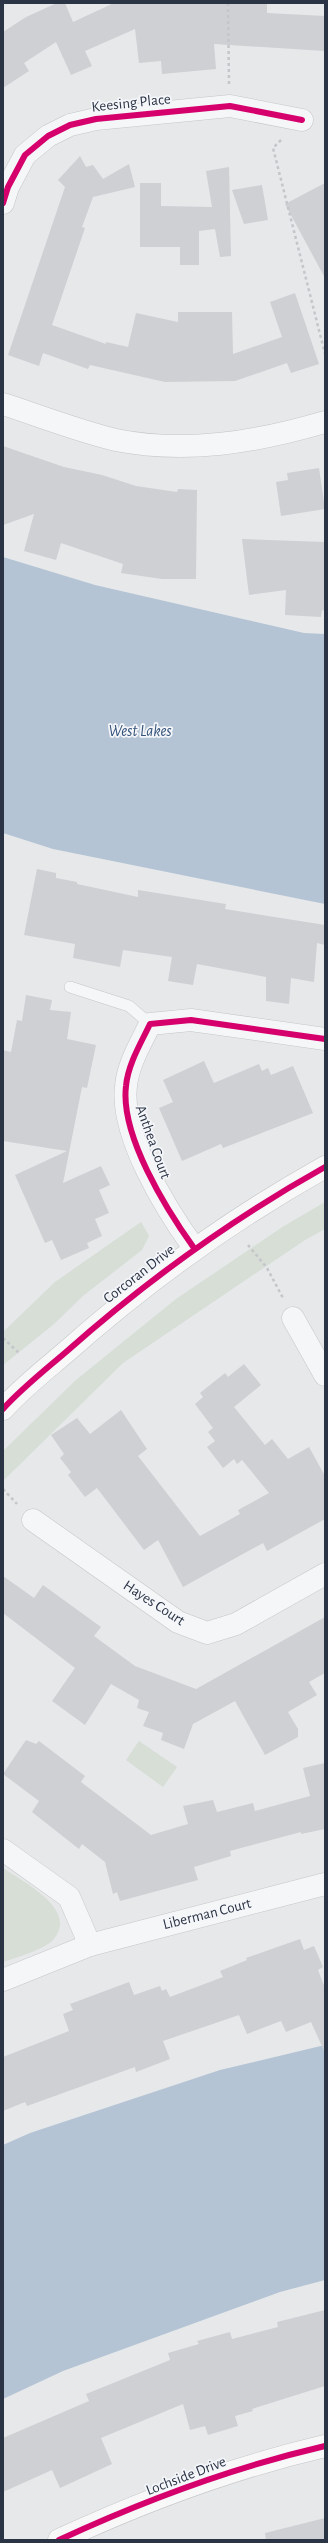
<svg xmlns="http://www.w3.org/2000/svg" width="328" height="2543" viewBox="0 0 328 2543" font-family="'Alegreya Sans',sans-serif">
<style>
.green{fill:#d6ded6}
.water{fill:#b4c4d5}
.building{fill:#ced0d3}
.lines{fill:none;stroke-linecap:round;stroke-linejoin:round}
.lane-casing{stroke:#c4c6c8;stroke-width:12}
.street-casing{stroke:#c4c6c8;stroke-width:23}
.secondary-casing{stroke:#c4c6c8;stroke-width:23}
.path{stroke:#c5c6ca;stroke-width:2.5;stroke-dasharray:3 3;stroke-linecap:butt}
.lane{stroke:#f5f6f7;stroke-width:11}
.street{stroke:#f5f6f7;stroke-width:22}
.secondary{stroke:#f8f8f8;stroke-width:22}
.cycleway-casing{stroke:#f4f6f9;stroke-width:8}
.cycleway{stroke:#d6006c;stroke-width:6}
.labels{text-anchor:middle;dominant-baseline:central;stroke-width:3.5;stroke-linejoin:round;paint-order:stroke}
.street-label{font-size:15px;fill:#2b3445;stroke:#f4f6f9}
.water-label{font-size:16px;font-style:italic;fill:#34527a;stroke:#f4f6f9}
</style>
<rect width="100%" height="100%" fill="#e6e8ea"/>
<g class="green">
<polygon points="325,1202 325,1229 305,1240 123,1363 3,1481 3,1451 76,1380 176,1299 284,1226"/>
<polygon points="141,1222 149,1236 142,1250 84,1295 54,1324 3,1365 3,1332 55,1282"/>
<polygon points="139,1741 177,1767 163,1787 126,1760"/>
<path d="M3 1868C23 1882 80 1910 53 1940 45 1949 15 1958 3 1962Z"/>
</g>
<g class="water">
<polygon points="3,557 95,585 304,633 325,634 325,904 53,849 3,833"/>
<polygon points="325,2045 325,2280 280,2292 63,2371 3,2399 3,2145 30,2133 220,2070"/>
</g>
<g class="building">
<polygon points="57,3 65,3 73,22 114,3 267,3 267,13 325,16 325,51 214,44 216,69 162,74 161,61 139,63 135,29 85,51 92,66 71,75 56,42 24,63 29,71 3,88 3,32 26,17"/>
<polygon points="80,156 86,167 93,165 103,179 129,164 135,187 93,197 82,227 85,228 52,325 106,344 106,342 128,347 136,313 178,322 178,312 232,312 233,354 282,337 270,302 295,293 319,364 291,373 287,363 235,381 165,382 90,365 88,369 43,353 39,366 8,355 65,187 58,180"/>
<polygon points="229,167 231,256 220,257 215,229 199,231 199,265 180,265 180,247 140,247 140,183 161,183 161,206 212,207 206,171"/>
<polygon points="325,183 325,278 285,204"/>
<polygon points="262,185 268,220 244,224 232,190"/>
<polygon points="3,446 64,467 102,475 136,486 177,492 178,489 197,490 196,579 162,579 121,573 123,564 61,543 56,560 24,551 34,514 3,525"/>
<polygon points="319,468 325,509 281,516 276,482 288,480 287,473"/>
<polygon points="242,539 325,542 325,611 322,610 321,617 285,615 286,590 249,595"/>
<polygon points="37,869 56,873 56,878 77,882 77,884 138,897 138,890 226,904 225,909 325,925 325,945 317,943 314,982 291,978 289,1004 266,1001 266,977 197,964 193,985 168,981 172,957 123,950 120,967 73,958 75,944 24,935"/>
<polygon points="26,995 52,1000 50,1010 71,1012 67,1039 96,1045 87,1088 82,1087 63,1183 101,1166 110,1185 99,1190 109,1213 95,1219 102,1236 87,1243 89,1248 61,1260 52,1240 45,1243 15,1175 67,1151 3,1141 3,1050 11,1052 17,1020 22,1021"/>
<polygon points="204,1061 214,1083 259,1064 262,1071 268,1068 271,1075 293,1066 313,1113 223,1148 221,1144 182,1161 159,1108 173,1102 163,1080"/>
<polygon points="244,1364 261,1385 234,1407 265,1445 272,1439 288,1459 309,1447 325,1476 325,1519 267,1551 263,1543 183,1587 158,1540 144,1550 97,1488 85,1497 68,1475 71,1472 60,1458 64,1454 51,1435 77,1418 90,1434 121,1410 147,1449 138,1456 200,1536 240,1514 238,1510 269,1493 242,1460 237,1464 234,1459 223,1468 207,1447 215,1441 208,1432 213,1428 195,1404 203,1397 200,1393 225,1373 228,1377"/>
<polygon points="3,1576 34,1598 43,1585 101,1627 94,1636 135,1666 196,1689 325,1617 325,1673 309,1682 317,1695 288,1712 298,1729 298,1737 265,1755 235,1701 193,1724 184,1749 161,1740 163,1733 143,1726 149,1712 137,1708 139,1700 111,1684 85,1725 52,1701 75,1668 3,1613"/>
<polygon points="26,1740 36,1744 39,1741 85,1776 81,1782 151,1835 188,1824 183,1806 213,1800 217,1812 253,1803 255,1811 310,1796 303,1768 325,1763 325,1829 301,1834 301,1832 230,1851 231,1856 194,1867 198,1880 120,1901 117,1892 113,1894 105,1862 82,1844 79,1849 32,1812 39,1801 3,1774"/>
<polygon points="300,1939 304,1950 314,1946 323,1967 318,1970 325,1988 325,2053 311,2022 286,2032 281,2021 247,2034 239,2015 163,2041 170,2059 136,2072 135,2067 27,2106 25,2102 3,2111 3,2057 69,2031 63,2014 73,2010 70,2004 129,1982 134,1995 160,1986 162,1991 166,1989 170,1997 223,1977 220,1971 247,1960 246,1958"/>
<polygon points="325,2310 325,2386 252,2409 253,2411 235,2416 238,2426 208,2435 205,2426 190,2430 183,2404 101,2438 112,2464 60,2488 52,2470 3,2492 3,2438 89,2401 86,2394 170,2360 168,2353 199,2344 197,2341 230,2332 232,2339 278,2327 277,2322"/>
<polygon points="325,2518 325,2540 266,2540 265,2533"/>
</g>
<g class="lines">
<defs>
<polyline id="lane" points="70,987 129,1006 150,1024"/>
<g id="street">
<polyline points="3,203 8,187 25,155 48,136 70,125 96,119 230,106 302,120"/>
<path d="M3 404C40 416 78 431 116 440 186 454 257 442 325 422"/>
<path d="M194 1248C166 1209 120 1135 126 1086 128 1064 141 1043 150 1024L191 1020 325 1039"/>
<polyline points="293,1318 325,1375"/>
<polyline points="33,1520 178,1622 207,1633 236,1624 325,1574"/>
<polyline points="3,1850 69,1897 90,1945"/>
<polyline points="3,1980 90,1945 325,1884"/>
</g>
<g id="secondary">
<path d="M3 1409C22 1388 45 1370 66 1352 146 1281 232 1219 325 1167"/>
<path d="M59 2540C143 2501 235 2467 325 2446"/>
</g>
</defs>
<use href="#lane" class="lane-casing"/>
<use href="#street" class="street-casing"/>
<use href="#secondary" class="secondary-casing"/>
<g class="path">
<polyline points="228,3 229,84"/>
<polyline points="281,140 273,148 325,354"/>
<polyline points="248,1245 267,1268 283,1298"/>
<polyline points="3,1338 19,1353"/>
<polyline points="3,1489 17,1504"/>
</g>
<use href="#lane" class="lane"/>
<use href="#street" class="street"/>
<use href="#secondary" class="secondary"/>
<defs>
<g id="cycleway">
<polyline points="3,203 8,187 25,155 48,136 70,125 96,119 230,106 302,120"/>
<path d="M194 1248C166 1209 120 1135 126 1086 128 1064 141 1043 150 1024L191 1020 325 1039"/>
<path d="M3 1409C22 1388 45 1370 66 1352 146 1281 232 1219 325 1167"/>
<path d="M59 2540C143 2501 235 2467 325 2446"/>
</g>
</defs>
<use href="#cycleway" class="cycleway-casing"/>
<use href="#cycleway" class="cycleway"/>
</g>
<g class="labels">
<g class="street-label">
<text transform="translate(131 103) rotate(-6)">Keesing Place</text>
<text transform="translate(153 1142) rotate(70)">Anthea Court</text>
<text transform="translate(139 1274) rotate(-38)">Corcoran Drive</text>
<text transform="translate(154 1603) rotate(33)">Hayes Court</text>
<text transform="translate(207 1914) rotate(-14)">Liberman Court</text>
<text transform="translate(186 2476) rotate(-21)">Lochside Drive</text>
</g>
<g class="water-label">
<text x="140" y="731">West Lakes</text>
</g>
</g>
<rect width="328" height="2543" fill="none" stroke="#2b3445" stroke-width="8"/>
</svg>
